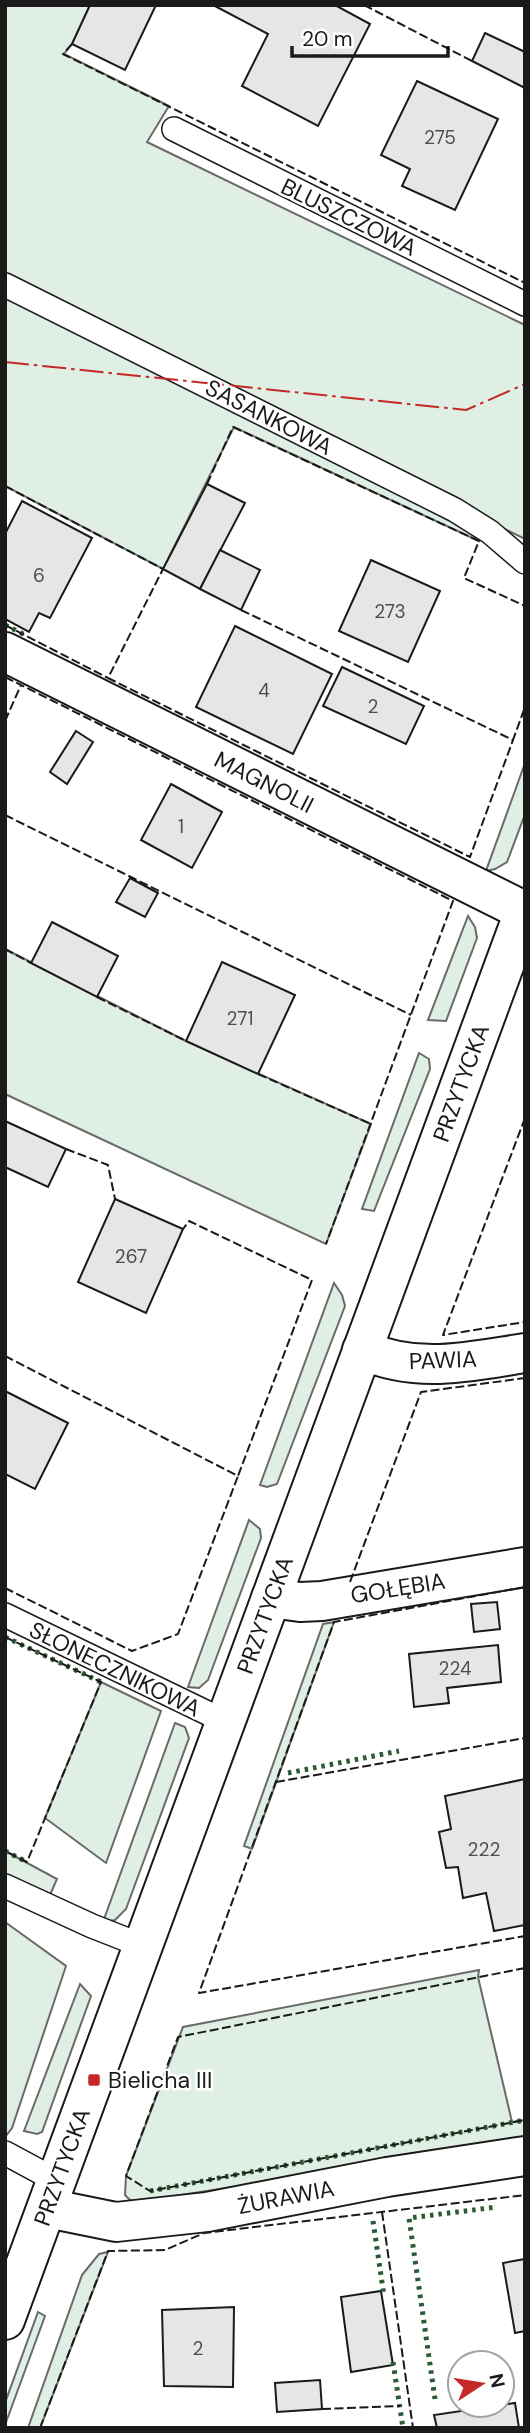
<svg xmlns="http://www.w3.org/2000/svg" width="530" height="2433" viewBox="0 0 530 2433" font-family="'DM Sans',sans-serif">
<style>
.green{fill:#e0efe3;stroke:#6a6a6a;stroke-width:2}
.building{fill:#e6e6e6;stroke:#1a1a1a;stroke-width:2}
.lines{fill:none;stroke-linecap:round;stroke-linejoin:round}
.lane-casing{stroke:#1a1a1a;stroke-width:26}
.street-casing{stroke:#1a1a1a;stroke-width:42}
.secondary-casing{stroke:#1a1a1a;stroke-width:42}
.lane{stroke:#fff;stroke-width:23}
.street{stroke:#fff;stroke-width:38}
.secondary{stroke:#fff;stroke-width:38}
.hedge{stroke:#2b5a34;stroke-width:5;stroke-dasharray:3.5 5;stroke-linecap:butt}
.fence{stroke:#1a1a1a;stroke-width:2;stroke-dasharray:9 3.5;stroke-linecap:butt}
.power{stroke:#c62828;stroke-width:2;stroke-dasharray:24 5 3.5 5;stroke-linecap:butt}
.poi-dot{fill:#c62828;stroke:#fff;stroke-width:2.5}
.labels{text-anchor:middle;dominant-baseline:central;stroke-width:5;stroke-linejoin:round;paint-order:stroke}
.number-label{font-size:19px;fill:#4d4d4d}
.street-label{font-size:23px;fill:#1a1a1a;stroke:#fff}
.poi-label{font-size:23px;fill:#1a1a1a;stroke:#fff;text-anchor:start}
</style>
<rect width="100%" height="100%" fill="#fff"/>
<g class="green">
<polygon points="5,5 90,5 72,44 64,54 169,106 147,142 525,325 525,539 486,520 479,541 234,427 163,569 5,486"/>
<polygon points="525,763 525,814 507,862 495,869 486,871"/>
<polygon points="468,916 475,927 477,938 446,1021 428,1020"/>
<polygon points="5,949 186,1041 371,1124 326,1244 5,1094"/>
<polygon points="419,1053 429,1059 430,1069 374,1211 362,1209"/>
<polygon points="334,1283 342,1295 345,1306 277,1484 267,1487 260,1485"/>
<polygon points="249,1520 260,1529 261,1538 208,1680 199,1688 188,1687"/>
<polygon points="334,1622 252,1849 244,1846 323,1624"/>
<polygon points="101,1682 161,1711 106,1863 45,1818"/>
<polygon points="175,1723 185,1727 189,1738 126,1909 115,1920 103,1922"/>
<polygon points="5,1851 57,1879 50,1895 5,1874"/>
<polygon points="5,1922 66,1966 12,2128 5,2137"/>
<polygon points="479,1970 478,1977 512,2122 525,2120 525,2141 162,2198 131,2201 125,2195 126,2176 183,2027"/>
<polygon points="80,1984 91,1996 42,2132 37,2134 24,2131"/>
<polygon points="108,2252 40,2428 28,2428 82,2275 99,2254"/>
<polygon points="38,2312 45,2316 5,2425 5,2403"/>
</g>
<g class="building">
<polygon points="90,5 156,5 125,70 72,44"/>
<polygon points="213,5 335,5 370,24 318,126 242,86 268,34"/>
<polygon points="485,33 525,52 525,88 472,61"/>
<polygon points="417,81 498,119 455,210 402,186 410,169 381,155"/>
<polygon points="207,484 245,503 200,589 163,569"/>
<polygon points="22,501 92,538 50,618 39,613 29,632 5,619 5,534"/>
<polygon points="220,550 260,570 241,610 200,589"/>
<polygon points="371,560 440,591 408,662 339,631"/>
<polygon points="235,626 332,674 293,754 196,707"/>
<polygon points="342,667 424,706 406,744 323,706"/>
<polygon points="76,731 93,742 67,784 50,772"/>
<polygon points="171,784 222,812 192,868 141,840"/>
<polygon points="130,878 158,893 145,917 116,902"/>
<polygon points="52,922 118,956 97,997 31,963"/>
<polygon points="222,962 295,995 258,1074 186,1041"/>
<polygon points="5,1121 66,1149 48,1187 5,1167"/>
<polygon points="115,1199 183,1229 146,1313 78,1282"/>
<polygon points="5,1391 68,1423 35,1489 5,1474"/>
<polygon points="497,1602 500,1629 474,1632 471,1604"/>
<polygon points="498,1645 501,1682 447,1688 449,1703 414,1707 409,1654"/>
<polygon points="525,1779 525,1925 494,1931 486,1893 463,1898 458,1867 446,1868 439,1832 451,1829 445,1796"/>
<polygon points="525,2259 525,2331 515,2333 503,2263"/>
<polygon points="381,2291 393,2365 351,2372 341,2297"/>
<polygon points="234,2307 233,2387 164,2386 162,2310"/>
<polygon points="320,2380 322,2409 277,2412 275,2383"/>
<polygon points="515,2403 519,2428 437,2428 434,2415"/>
</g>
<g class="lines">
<defs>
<g id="lane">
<polyline points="174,129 525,304"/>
<polyline points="5,285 455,510 490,532 525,562"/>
<polyline points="5,1615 226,1722"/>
<polyline points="5,1886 92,1926 143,1946"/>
<polyline points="5,2153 57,2181"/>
</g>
<g id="street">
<polyline points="5,652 524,911"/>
<path d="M362 1350C419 1374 466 1362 525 1353"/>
<polyline points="271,1598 300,1602 322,1601 525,1567"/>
<polyline points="47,2208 116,2222 207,2212 387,2177 525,2156"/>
</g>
<polyline id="secondary" points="5,2320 525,909"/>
</defs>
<use href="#lane" class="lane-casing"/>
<use href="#street" class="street-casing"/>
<use href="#secondary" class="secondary-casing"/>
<use href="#lane" class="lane"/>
<use href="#street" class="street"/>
<use href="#secondary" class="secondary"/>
<g class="hedge">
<polyline points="5,625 27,636"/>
<polyline points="5,1637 101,1682"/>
<polyline points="288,1773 399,1751"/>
<polyline points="5,1851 27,1862"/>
<polyline points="150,2191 525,2120"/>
<polyline points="373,2221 384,2296"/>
<polyline points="393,2362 403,2428"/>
<polyline points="435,2399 409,2218 497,2207"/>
</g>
<g class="fence">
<polyline points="364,5 472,61"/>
<polyline points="72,44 63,54 525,283"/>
<polyline points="207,484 233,427 479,541 464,578 525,606"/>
<polyline points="5,486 163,569 108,678 470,857 513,740"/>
<polyline points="241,610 513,740 525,707"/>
<polyline points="5,625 108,678"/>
<polyline points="5,677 453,901 326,1244"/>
<polyline points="5,721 21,685"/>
<polyline points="5,815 411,1015"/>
<polyline points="5,949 31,963"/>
<polyline points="97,997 186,1041"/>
<polyline points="258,1074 371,1124"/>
<polyline points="525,1118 443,1335 525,1322"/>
<polyline points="66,1149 108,1165 115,1199"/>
<polyline points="5,1356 238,1476 312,1280 189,1221 183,1229"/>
<polyline points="350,1582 421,1392 525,1378"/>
<polyline points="525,1587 334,1622 199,1993 525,1936"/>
<polyline points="5,1588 132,1651 178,1634 238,1476"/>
<polyline points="5,1637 101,1682 27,1862 5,1851"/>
<polyline points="276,1782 525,1738"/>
<polyline points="525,1968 178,2037 126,2176 150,2191 525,2120"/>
<polyline points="382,2212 413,2428"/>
<polyline points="322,2409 400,2406"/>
<polyline points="40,2428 108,2251 165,2250 204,2233 525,2195"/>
</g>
<polyline class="power" points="5,362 466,410 525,384"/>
</g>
<rect class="poi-dot" x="87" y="2073" width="14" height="14" rx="3.5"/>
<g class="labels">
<g class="number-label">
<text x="440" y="137">275</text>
<text x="39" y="575">6</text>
<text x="390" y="611">273</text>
<text x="264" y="690">4</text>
<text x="373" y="706">2</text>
<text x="181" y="826">1</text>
<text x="240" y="1018">271</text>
<text x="131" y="1256">267</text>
<text x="455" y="1668">224</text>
<text x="484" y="1849">222</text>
<text x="198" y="2348">2</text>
</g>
<g class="street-label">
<text transform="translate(349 217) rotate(26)">BLUSZCZOWA</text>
<text transform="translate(269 417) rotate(27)">SASANKOWA</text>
<text transform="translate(264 782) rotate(27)">MAGNOLII</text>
<text transform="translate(461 1083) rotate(-70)">PRZYTYCKA</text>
<text transform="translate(443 1360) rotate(-2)">PAWIA</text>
<text transform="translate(398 1588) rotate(-9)">GOŁĘBIA</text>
<text transform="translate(265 1615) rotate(-70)">PRZYTYCKA</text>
<text transform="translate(115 1669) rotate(26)">SŁONECZNIKOWA</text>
<text transform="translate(62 2167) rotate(-70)">PRZYTYCKA</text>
<text transform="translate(286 2197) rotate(-11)">ŻURAWIA</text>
</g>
<g class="poi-label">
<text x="108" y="2080">Bielicha III</text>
</g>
</g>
<rect width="530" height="2433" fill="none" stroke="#1a1a1a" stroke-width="14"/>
<g transform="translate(481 2384) rotate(78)"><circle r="33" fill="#ffffff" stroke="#a3a3a3" stroke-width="2"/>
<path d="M0-5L12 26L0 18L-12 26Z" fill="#c62828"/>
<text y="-10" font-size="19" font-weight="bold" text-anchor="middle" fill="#1a1a1a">N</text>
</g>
<path d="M292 46v10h156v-10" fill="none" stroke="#1a1a1a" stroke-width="3.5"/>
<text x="302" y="46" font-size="21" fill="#1a1a1a" stroke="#ffffff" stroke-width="5" paint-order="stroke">20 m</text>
</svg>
